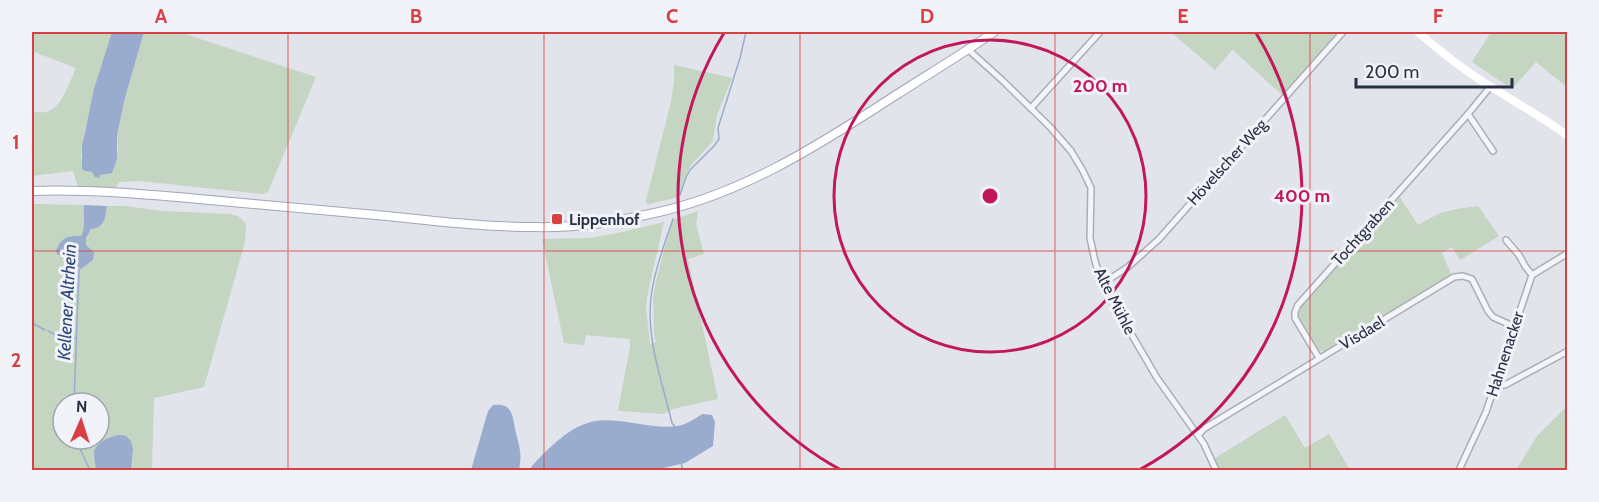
<svg xmlns="http://www.w3.org/2000/svg" width="1599" height="502" viewBox="0 0 1599 502" font-family="Cabin,sans-serif">
<style>
.green{fill:#c4d5c2;fill-rule:evenodd}
.water{fill:#9aaccd}
.lines{fill:none;stroke-linecap:round;stroke-linejoin:round}
.stream{stroke:#9aaccd;stroke-width:1.5}
.street-casing{stroke:#aaaeb9;stroke-width:8}
.primary-casing{stroke:#a0a6b7;stroke-width:10}
.street{stroke:#f4f5f9;stroke-width:5}
.secondary{stroke:#fff;stroke-width:8}
.primary{stroke:#fff;stroke-width:8}
.grid{fill:none;stroke:#d73f43;stroke-width:1.5;stroke-opacity:0.55}
.ring{fill:none;stroke:#c2185b;stroke-width:3}
.poi-dot{fill:#d73f43;stroke:#f1f3f8;stroke-width:2}
.labels{text-anchor:middle;dominant-baseline:central;stroke-width:6;stroke-linejoin:round;paint-order:stroke}
.street-label{font-size:16px;fill:#282f44;stroke:#f1f3f8}
.poi-label{font-size:16px;font-weight:bold;fill:#282f44;stroke:#f1f3f8;text-anchor:start}
.water-label{font-size:18px;font-style:italic;fill:#2f487b;stroke:#f1f3f8}
.centre{fill:#c2185b;stroke:#f1f3f8;stroke-width:3}
.ring-label{font-size:18px;text-anchor:middle;font-weight:bold;fill:#c2185b;stroke:#f1f3f8;stroke-width:6;stroke-linejoin:round;paint-order:stroke}
.neatline{fill:none;stroke:#d73f43;stroke-width:2}
.grid-label{font-size:20px;text-anchor:middle;font-weight:bold;fill:#d73f43}
</style>
<rect width="100%" height="100%" fill="#e1e4eb"/>
<g class="green">
<path d="M32 32H112L85 129 81 156 85 171 92 172 95 177 98 178 100 175 106 174 118 151 117 135 125 98 144 32H179L316 77 268 192 262 194 140 181 119 182 115 188 78 187 73 171 32 176V112C36 112 42 113 46 112 61 110 70 81 76 68L32 51Z"/>
<polygon points="1171,32 1340,32 1283,96 1235,52 1233,49 1215,70"/>
<polygon points="1491,32 1567,32 1567,87 1536,62 1512,89 1472,62"/>
<polygon points="674,65 732,78 717,115 713,141 691,165 684,179 679,195 675,198 649,204 646,203 646,200 671,102 674,81"/>
<polygon points="1399,196 1418,225 1440,213 1457,209 1478,206 1499,236 1460,260 1452,247 1442,253 1451,274 1418,296 1327,352 1321,351 1317,349 1299,317 1300,305"/>
<path d="M32 204 84 205C83 216 86 226 81 236H72L56 251 57 254 80 269 93 260V251L86 245V238L91 229 103 225 107 206H125L163 211 229 214 238 216 246 224 245 242 204 387 154 398 152 470H131L133 449 93 457 96 464V470H32ZM63 403H99V439H63Z"/>
<polygon points="698,211 696,224 704,254 688,259 718,399 672,409 669,412 662,414 620,411 618,410 630,347 630,339 586,335 584,345 564,343 542,239 589,238 618,233 664,222 647,297 646,307 650,344 656,342 654,335 653,298 655,285 672,220"/>
<polygon points="1567,406 1567,470 1516,470 1537,436"/>
<polygon points="1285,415 1305,448 1329,434 1350,470 1220,470 1215,458"/>
</g>
<g class="water">
<polygon points="112,32 144,32 125,98 117,135 117,159 112,173 100,175 99,178 95,177 92,172 85,171 82,169 82,146 94,89"/>
<path d="M84 205 107 206C104 220 106 227 91 229L86 238V245L94 252 93 260 81 269 57 254 56 251C62 236 68 236 81 236 86 226 83 216 84 205Z"/>
<path d="M493 405C515 402 512 419 516 433 520 449 522 454 519 470H471L488 411Z"/>
<path d="M703 414 712 415 715 422 713 446 685 463 655 470H530L532 466C549 448 569 426 595 421 620 417 653 430 678 426 686 425 695 418 703 414Z"/>
<path d="M120 435 126 436 131 441 133 449 131 470H96C96 465 94 461 94 455 93 443 110 436 120 435Z"/>
</g>
<g class="lines">
<g class="stream">
<polyline points="680,195 686,177 690,170 714,146 719,139 718,128 740,58 746,32"/>
<path d="M673 219C665 242 656 266 652 290 644 335 662 380 672 423L676 428"/>
<polyline points="32,323 45,330"/>
<polyline points="48,331 58,336 76,338"/>
<polyline points="74,403 79,269"/>
<polyline points="77,439 80,449 90,470"/>
<polyline points="681,463 683,470"/>
</g>
<defs>
<g id="street">
<polyline points="969,48 972,53 1002,80 1050,127 1071,151 1083,171 1091,188 1090,238 1095,261 1102,284 1157,378 1204,444 1216,470"/>
<polyline points="1490,87 1468,114 1493,151"/>
<polyline points="1031,108 1100,32"/>
<polyline points="1506,240 1519,255 1525,266 1532,275"/>
<polyline points="1102,284 1128,267 1159,239 1343,32"/>
<polyline points="1319,358 1295,318 1295,312 1298,305 1468,114"/>
<polyline points="1496,385 1505,385 1568,351"/>
<polyline points="1198,435 1205,428 1454,277 1463,276 1472,279 1488,311 1493,317 1515,327"/>
<polyline points="1459,470 1486,412 1532,275 1568,253"/>
</g>
<path id="primary" d="M32 191C88 189 143 194 199 199 262 205 324 210 387 216 436 221 485 227 534 227 571 228 609 223 645 215 738 197 818 146 896 95 929 74 962 54 994 32"/>
</defs>
<use href="#street" class="street-casing"/>
<use href="#primary" class="primary-casing"/>
<use href="#street" class="street"/>
<path class="secondary" d="M1418 32C1441 52 1466 72 1493 88 1518 104 1544 118 1568 136"/>
<use href="#primary" class="primary"/>
</g>
<path class="grid" d="M288 32V470M544 32V470M800 32V470M1055 32V470M1310 32V470M32 251H1568"/>
<g class="ring">
<circle cx="990" cy="196" r="156"/>
<path d="M841 470A312 312 0 0 1 724 33M1256 33A312 312 0 0 1 1139 470"/>
</g>
<rect class="poi-dot" x="551" y="213" width="12" height="12" rx="3"/>
<g class="labels">
<g class="street-label">
<text transform="translate(1227 162) rotate(-48)">Hövelscher Weg</text>
<text transform="translate(1363 232) rotate(-48)">Tochtgraben</text>
<text transform="translate(1115 301) rotate(63)">Alte Mühle</text>
<text transform="translate(1362 333) rotate(-31)">Visdael</text>
<text transform="translate(1505 354) rotate(-72)">Hahnenacker</text>
</g>
<g class="poi-label">
<text x="569" y="219">Lippenhof</text>
</g>
<g class="water-label">
<text transform="translate(67 302) rotate(-87)">Kellener Altrhein</text>
</g>
</g>
<circle cx="990" cy="196" r="9" class="centre"/>
<g class="ring-label">
<text x="1100" y="92">200 m</text>
<text x="1302" y="202">400 m</text>
</g>
<rect width="1599" height="502" fill="none" stroke="#f1f3f8" stroke-width="66"/>
<g transform="translate(81 421) rotate(3)"><circle r="28" fill="#f1f3f8" stroke="#a1a5b0" stroke-width="1.5"/>
<path d="M0-4.5L10 22L0 15L-10 22Z" fill="#d73f43"/>
<text y="-9" font-size="16" font-weight="bold" text-anchor="middle" fill="#282f44">N</text>
</g>
<path d="M1356 78v9h156v-9" fill="none" stroke="#282f44" stroke-width="3"/>
<text x="1365" y="78" font-size="18" fill="#282f44" stroke="#f1f3f8" stroke-width="4.5" paint-order="stroke">200 m</text>
<rect x="33" y="33" width="1533" height="436" class="neatline"/>
<g class="grid-label">
<text x="161" y="23">A</text>
<text x="416" y="23">B</text>
<text x="672" y="23">C</text>
<text x="927" y="23">D</text>
<text x="1183" y="23">E</text>
<text x="1438" y="23">F</text>
<text x="16" y="149">1</text>
<text x="16" y="367">2</text>
</g>
</svg>
